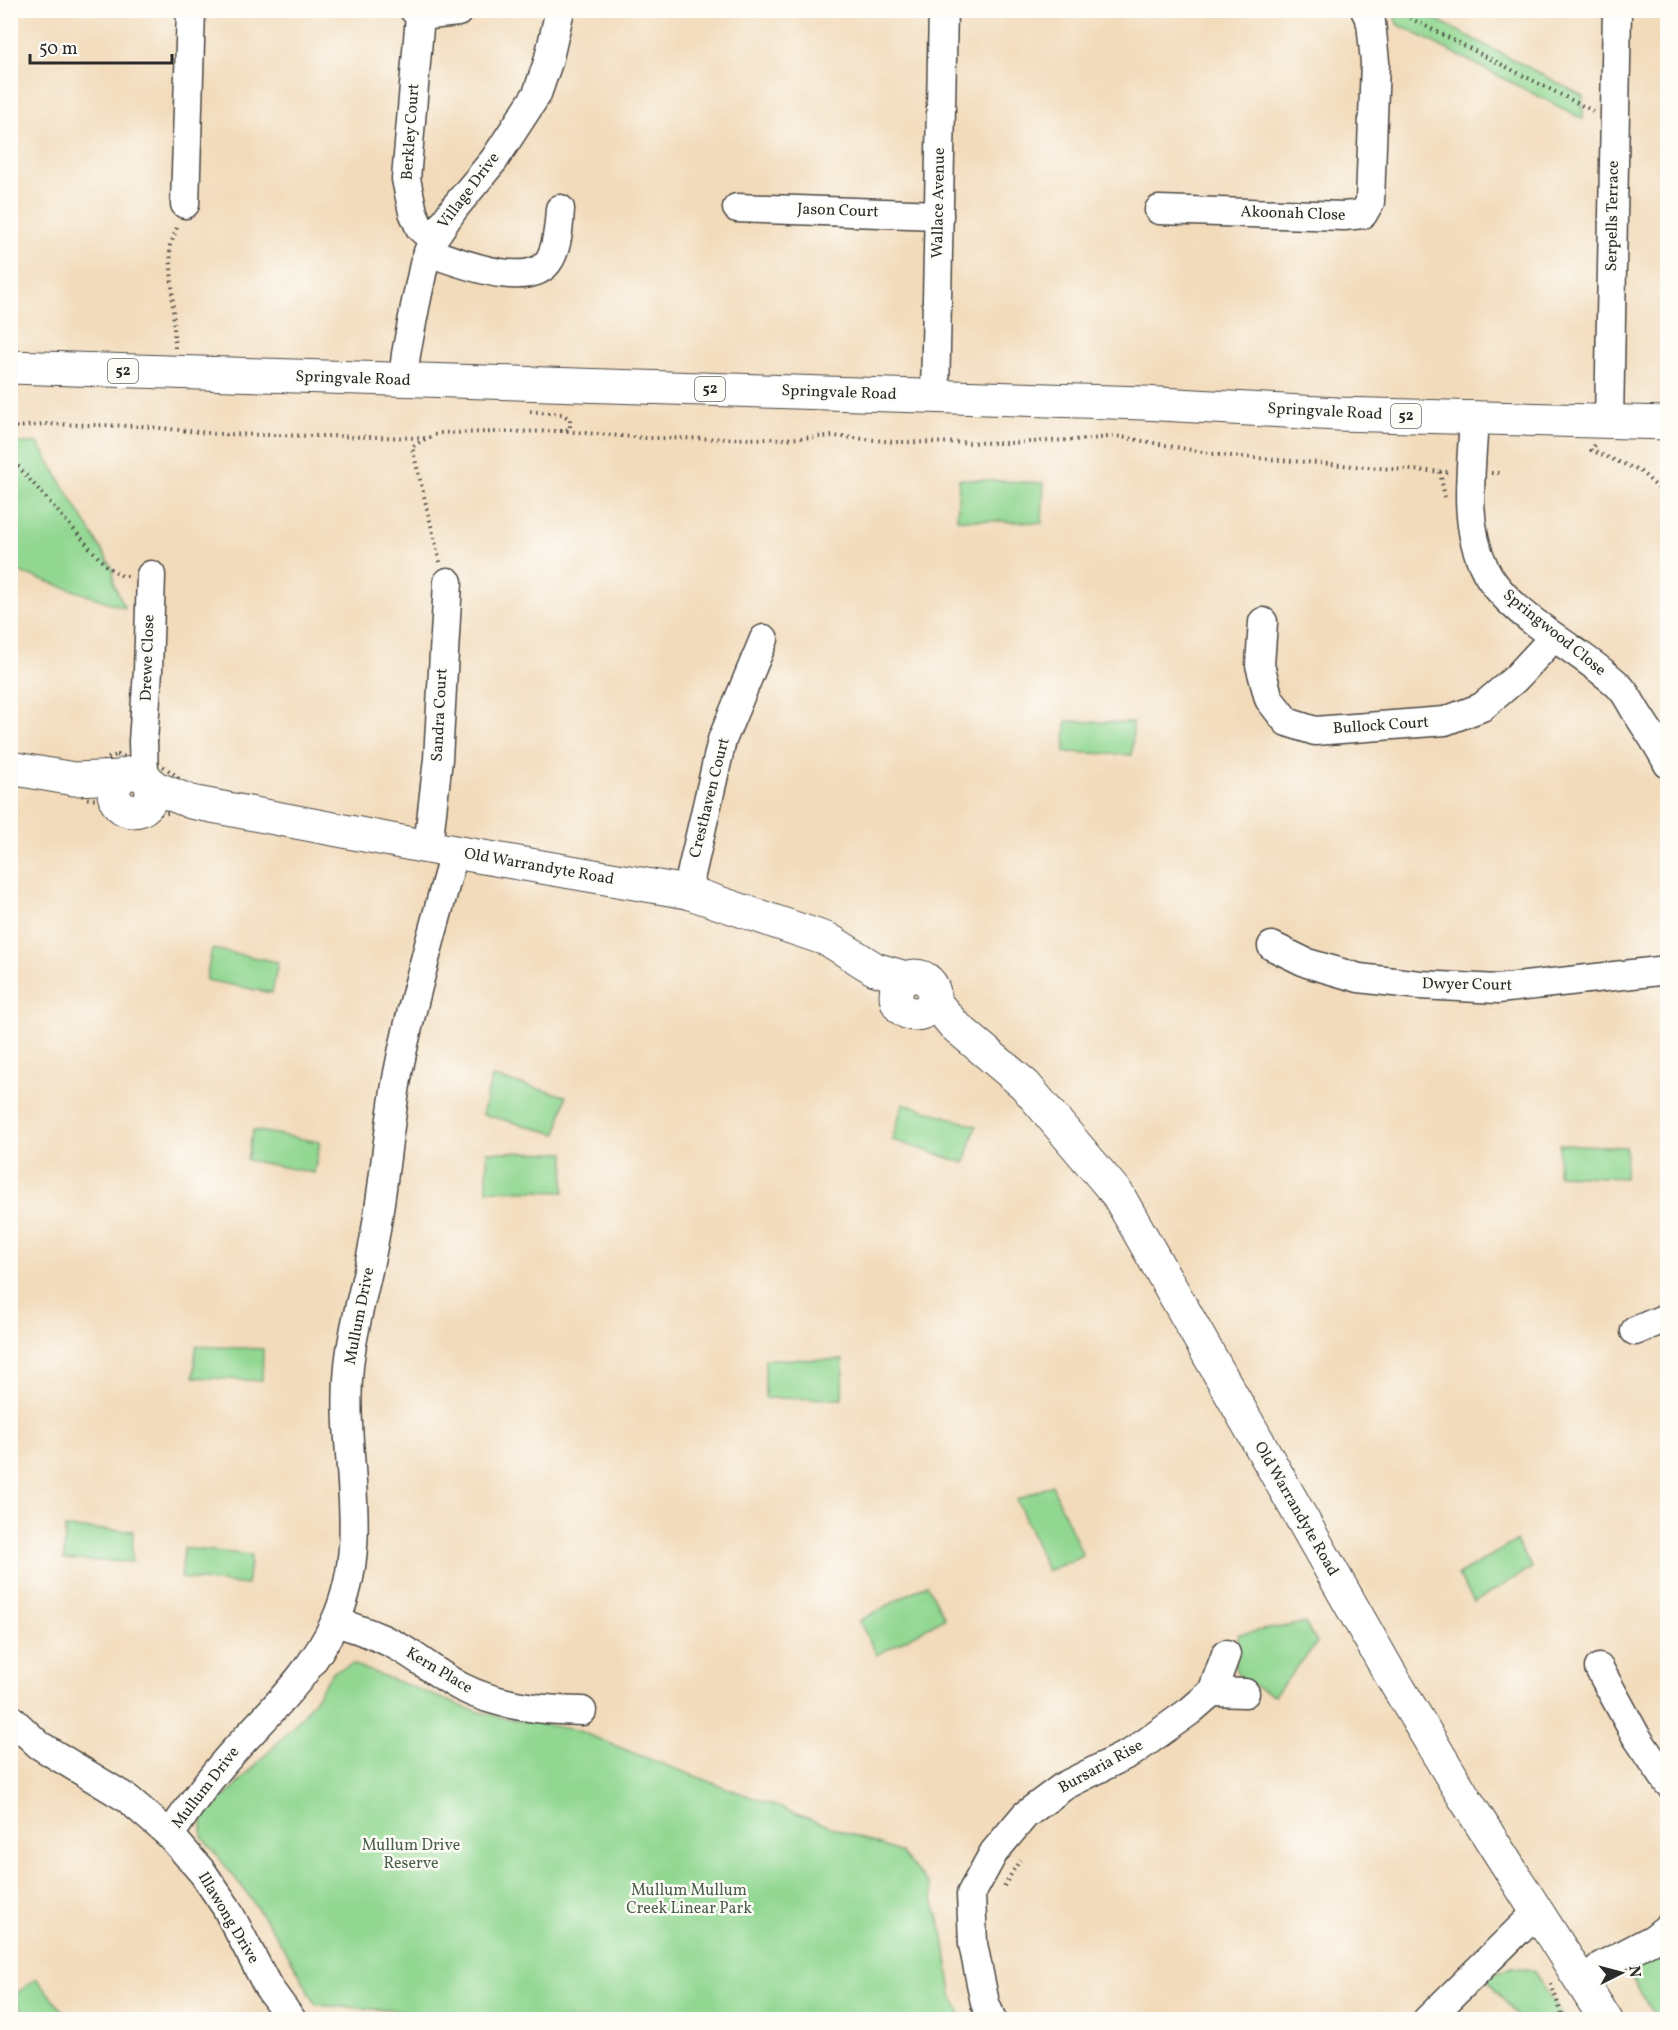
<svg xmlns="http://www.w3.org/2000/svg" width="1678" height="2030" viewBox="0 0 1678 2030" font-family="Vollkorn,serif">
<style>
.green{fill:#91d791;stroke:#5e815e;stroke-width:1.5}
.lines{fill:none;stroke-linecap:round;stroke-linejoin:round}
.minor-casing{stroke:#494541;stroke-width:31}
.major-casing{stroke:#494541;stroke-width:35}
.path{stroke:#494541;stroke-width:4;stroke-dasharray:1.5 4.5;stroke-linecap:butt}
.minor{stroke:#fff;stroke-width:28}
.major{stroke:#fff;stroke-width:33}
.labels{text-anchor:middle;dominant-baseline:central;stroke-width:5;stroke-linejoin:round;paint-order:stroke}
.shield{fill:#fdfcf7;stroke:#6a6a68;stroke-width:1.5}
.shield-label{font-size:15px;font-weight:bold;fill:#2b2b2b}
.street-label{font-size:16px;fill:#2b2b2b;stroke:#fdfcf7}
.park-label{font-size:16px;fill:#4a5f4a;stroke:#fdfcf7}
</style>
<rect width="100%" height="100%" fill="#fdfcf7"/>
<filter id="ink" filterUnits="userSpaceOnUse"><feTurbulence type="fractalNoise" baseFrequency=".0167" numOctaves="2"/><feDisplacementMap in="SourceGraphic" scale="12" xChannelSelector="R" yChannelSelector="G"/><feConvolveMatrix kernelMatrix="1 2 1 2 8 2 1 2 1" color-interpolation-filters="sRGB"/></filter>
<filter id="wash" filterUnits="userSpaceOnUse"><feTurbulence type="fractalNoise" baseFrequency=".008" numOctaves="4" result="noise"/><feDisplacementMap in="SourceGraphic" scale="24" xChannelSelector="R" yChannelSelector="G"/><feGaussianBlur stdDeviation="1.35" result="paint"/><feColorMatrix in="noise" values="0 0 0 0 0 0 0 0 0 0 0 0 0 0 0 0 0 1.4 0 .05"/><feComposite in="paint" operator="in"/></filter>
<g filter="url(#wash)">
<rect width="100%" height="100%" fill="#f2dbbb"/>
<g class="green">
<polygon points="1393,11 1420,11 1583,96 1583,119 1397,24"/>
<polygon points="11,443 38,443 113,569 114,584 125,608 11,569"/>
<polygon points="959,479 1044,483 1042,523 957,519"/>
<polygon points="1066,721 1133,723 1132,755 1065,752"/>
<polygon points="212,949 278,962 272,993 206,980"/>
<polygon points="492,1077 566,1096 557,1134 482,1114"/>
<polygon points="903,1103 976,1126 965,1163 892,1140"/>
<polygon points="253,1130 320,1142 314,1173 247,1160"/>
<polygon points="1559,1144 1626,1147 1625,1178 1558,1175"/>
<polygon points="487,1152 565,1153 564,1192 487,1190"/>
<polygon points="196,1346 263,1349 262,1381 194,1377"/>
<polygon points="765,1359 843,1360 842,1399 765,1398"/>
<polygon points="1052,1485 1083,1556 1047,1571 1017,1500"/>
<polygon points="65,1528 133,1531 132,1562 64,1560"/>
<polygon points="1516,1541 1532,1568 1474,1602 1458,1575"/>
<polygon points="184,1548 251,1555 247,1585 181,1578"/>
<polygon points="927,1584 945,1618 877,1655 859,1621"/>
<path d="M1305 1623 1317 1643 1274 1695C1237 1679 1227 1676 1239 1634Z"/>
<polygon points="352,1664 469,1709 505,1718 577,1730 636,1754 901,1853 929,1885 944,1937 952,1994 963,2019 535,2020 316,2005 291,1959 269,1925 244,1889 202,1837 202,1820 293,1727 315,1699 333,1672"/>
<polygon points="1667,1929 1667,2019 1657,2019 1624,1966"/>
<polygon points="1512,1967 1533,1970 1564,2019 1519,2019 1486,1978"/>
<polygon points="36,1978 69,2019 30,2019 12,1997"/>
</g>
</g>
<g filter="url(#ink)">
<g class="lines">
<defs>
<g id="minor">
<polyline points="414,10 420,16 458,12"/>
<polyline points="420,16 406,179 413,212 420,228 433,239"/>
<polyline points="185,204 191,10"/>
<polyline points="737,208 939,215"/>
<polyline points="1159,210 1344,216 1363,214 1370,202 1375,62 1371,22 1365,10"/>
<path d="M428 252C456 261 531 293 550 259 558 245 559 224 560 209"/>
<polyline points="403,381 406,354 415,307 424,264 433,239 455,207 494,160 537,94 548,62 560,10"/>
<polyline points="935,396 943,10"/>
<path d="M1474 418C1472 466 1462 521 1484 567 1506 615 1582 650 1620 687 1626 693 1630 702 1635 710 1646 728 1659 745 1668 764"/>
<polyline points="1609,421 1617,10"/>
<polyline points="1263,622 1260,665 1269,699 1287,722 1315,731 1445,721 1482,707 1515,679 1554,637"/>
<polyline points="144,776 143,741 148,671 151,575"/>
<polyline points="428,847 438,759 448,582"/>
<polyline points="687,892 722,740 764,639"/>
<polyline points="1272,946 1307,963 1359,978 1420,985 1498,989 1668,970"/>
<polyline points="1635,1331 1668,1317"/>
<path d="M335 1622C356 1628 376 1635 395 1645 418 1657 438 1675 461 1687 498 1706 541 1710 582 1711"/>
<polyline points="1226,1654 1212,1692 1245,1693"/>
<polyline points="1599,1668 1636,1736 1668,1783"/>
<polyline points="10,1718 39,1745 128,1799 170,1835 203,1873 226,1907 268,1987 292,2020"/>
<path d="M170 1835C190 1805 210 1777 234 1751 271 1710 312 1673 335 1622 373 1539 340 1453 349 1366 353 1323 367 1283 374 1241 384 1185 388 1129 398 1073 412 1000 435 925 454 852"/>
<polyline points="1584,1982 1601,1966 1653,1939 1668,1927"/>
<polyline points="992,2020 985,2003 973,1944 971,1894 994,1852 1025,1815 1064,1786 1134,1751 1190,1711 1212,1692"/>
<polyline points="1427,2020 1538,1911"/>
</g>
<g id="major">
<polyline points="10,367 1143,403 1337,414 1668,423"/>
<polyline points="10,768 74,779 121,777"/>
<circle cx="133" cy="792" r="19"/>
<polyline points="151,786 191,802 454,852 687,892 829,940 875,969 906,978"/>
<circle cx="915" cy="995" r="19"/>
<polyline points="933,1000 954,1025 1025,1085 1118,1195 1389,1672 1464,1797 1606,2020"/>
</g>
</defs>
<use href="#minor" class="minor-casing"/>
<use href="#major" class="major-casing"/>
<g class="path">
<polyline points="1394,10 1593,111"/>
<polyline points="175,348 170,246 178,225"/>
<polyline points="10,428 44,424 141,426 218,434 426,438"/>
<polyline points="561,431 646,438 781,439 834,436 895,442 1008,443 1091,439 1116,436 1219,455 1391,469 1448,472"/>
<polyline points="1595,445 1591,450 1640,471 1668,497"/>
<polyline points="10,457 105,565 122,576 129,576"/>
<polyline points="1440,472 1445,497"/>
<polyline points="1491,473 1500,473"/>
<polyline points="440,562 412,447 421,441 439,433 561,431 570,429 570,419 562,414 526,411"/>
<polygon points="117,755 158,763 177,776 191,802 169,813 129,817 98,800 84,798 74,779 109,758"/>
<polyline points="1004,1886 1020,1860"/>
<polyline points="1551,1984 1564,2020"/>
</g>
<use href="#minor" class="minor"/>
<use href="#major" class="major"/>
</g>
</g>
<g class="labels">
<g class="shield">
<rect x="108" y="359" width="30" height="24" rx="4.5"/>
<rect x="695" y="377" width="30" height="24" rx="4.5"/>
<rect x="1391" y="404" width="30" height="24" rx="4.5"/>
</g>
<g class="shield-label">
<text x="123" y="371">52</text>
<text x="710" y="389">52</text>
<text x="1406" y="416">52</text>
</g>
<g class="street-label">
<text transform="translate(411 132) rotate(-86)">Berkley Court</text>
<text transform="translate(469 191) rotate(-53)">Village Drive</text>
<text transform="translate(939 203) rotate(-89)">Wallace Avenue</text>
<text transform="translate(838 211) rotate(2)">Jason Court</text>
<text transform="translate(1293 214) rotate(2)">Akoonah Close</text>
<text transform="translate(1613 216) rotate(-89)">Serpells Terrace</text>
<text transform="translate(353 379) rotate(2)">Springvale Road</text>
<text transform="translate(839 393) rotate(2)">Springvale Road</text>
<text transform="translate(1325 412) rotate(3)">Springvale Road</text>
<text transform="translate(1554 633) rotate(39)">Springwood Close</text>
<text transform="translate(148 658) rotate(-88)">Drewe Close</text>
<text transform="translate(440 715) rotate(-87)">Sandra Court</text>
<text transform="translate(1381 726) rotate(-4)">Bullock Court</text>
<text transform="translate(710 798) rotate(-76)">Cresthaven Court</text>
<text transform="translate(539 867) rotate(10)">Old Warrandyte Road</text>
<text transform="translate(1467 985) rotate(1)">Dwyer Court</text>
<text transform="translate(360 1316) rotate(-79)">Mullum Drive</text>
<text transform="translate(1296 1509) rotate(60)">Old Warrandyte Road</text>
<text transform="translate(439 1671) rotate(31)">Kern Place</text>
<text transform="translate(1101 1767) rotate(-29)">Bursaria Rise</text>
<text transform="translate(206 1788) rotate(-52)">Mullum Drive</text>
<text transform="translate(228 1918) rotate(59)">Illawong Drive</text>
</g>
<g class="park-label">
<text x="411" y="1846">Mullum Drive<tspan x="411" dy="18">Reserve</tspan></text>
<text x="689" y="1891">Mullum Mullum<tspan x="689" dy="18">Creek Linear Park</tspan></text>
</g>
</g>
<rect width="1678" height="2030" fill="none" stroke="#fdfcf7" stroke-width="36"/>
<g transform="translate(1621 1973) rotate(84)" stroke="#fdfcf7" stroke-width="4.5" paint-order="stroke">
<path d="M0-4.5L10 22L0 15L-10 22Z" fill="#2b2b2b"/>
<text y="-9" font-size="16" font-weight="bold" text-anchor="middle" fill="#2b2b2b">N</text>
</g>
<path d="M30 54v9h142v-9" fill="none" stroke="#2b2b2b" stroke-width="3"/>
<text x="39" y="54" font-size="18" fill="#2b2b2b" stroke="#fdfcf7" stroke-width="4.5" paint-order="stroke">50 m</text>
</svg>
